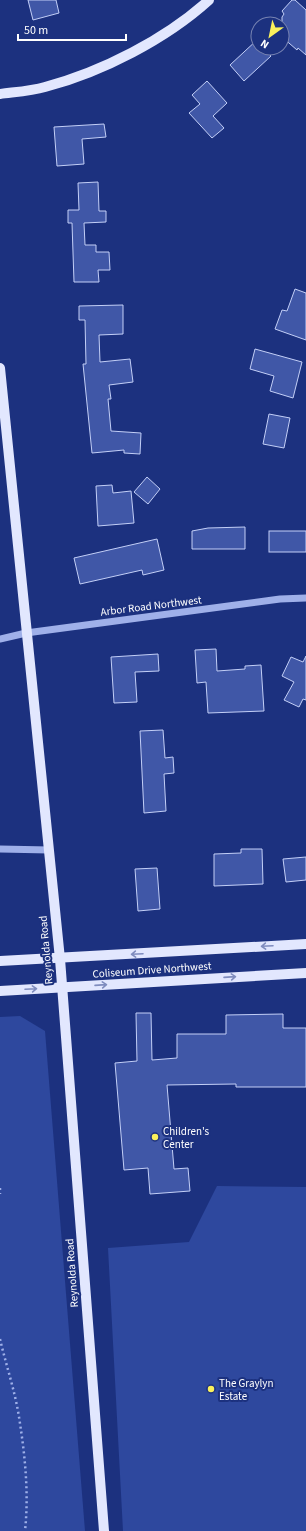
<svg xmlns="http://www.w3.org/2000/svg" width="306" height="1531" viewBox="0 0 306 1531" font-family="'Source Sans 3',sans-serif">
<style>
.green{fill:#2e489e}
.building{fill:#4057a7;stroke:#c3cff7}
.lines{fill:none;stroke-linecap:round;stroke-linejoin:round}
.path{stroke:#9fb0e9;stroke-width:2.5;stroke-dasharray:2 3;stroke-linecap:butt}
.minor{stroke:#9fb0e9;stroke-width:7}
.major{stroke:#e2e7fe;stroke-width:10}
.oneway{stroke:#7f8cbe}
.poi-dot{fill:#faf05c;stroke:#1c317f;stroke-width:1.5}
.labels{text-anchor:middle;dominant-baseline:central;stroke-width:4;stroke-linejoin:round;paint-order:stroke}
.street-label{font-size:11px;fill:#fff;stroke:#1c317f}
.poi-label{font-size:11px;fill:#fff;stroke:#1c317f;text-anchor:start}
</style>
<rect width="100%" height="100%" fill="#1c317f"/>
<g class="green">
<polygon points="20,1016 45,1031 85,1531 0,1531 0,1017"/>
<polygon points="217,1186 306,1187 306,1531 123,1531 108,1248 189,1242"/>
</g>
<g class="building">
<polygon points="28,0 56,0 59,13 33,20"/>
<polygon points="292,0 295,0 306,10 306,55 298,48 297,50 282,37 282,17 284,14 282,11"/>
<polygon points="258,39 258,48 264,48 271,56 244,81 230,65"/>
<polygon points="207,81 227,103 213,116 224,128 212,138 189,113 200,104 192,95"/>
<polygon points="104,124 106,137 82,139 84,164 57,166 54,127"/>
<polygon points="98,182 99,211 106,211 106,222 84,223 85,245 96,245 96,252 109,252 110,270 98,270 99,282 74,282 72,223 68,223 68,210 79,210 78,183"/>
<polygon points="295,289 306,293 306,340 275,329 282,310 287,311"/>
<polygon points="123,305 123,334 99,335 100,362 130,359 133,382 109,385 111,399 108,399 111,431 141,433 140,454 124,453 124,450 92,453 83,364 86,364 85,320 79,320 79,306"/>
<polygon points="255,349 302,362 293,398 270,391 274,376 250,369"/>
<polygon points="269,414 290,418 284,448 263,444"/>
<polygon points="147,477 160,489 148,504 134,492"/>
<polygon points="112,485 113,493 131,491 134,523 98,526 96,486"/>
<polygon points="245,527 245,549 192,549 192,531 208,528"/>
<rect x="269" y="531" width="37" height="21"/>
<polygon points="157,539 164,570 143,575 142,570 80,584 74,558"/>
<polygon points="216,649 217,671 245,669 245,666 261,665 264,711 208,713 206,682 197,683 195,650"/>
<polygon points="158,654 159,671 135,672 137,702 114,703 111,657"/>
<polygon points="306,656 306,700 303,699 299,707 284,700 294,682 282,676 291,657 303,662"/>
<polygon points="163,730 165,758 173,757 174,773 164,774 166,811 144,813 140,731"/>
<polygon points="241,849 262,849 263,884 214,886 214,854 241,853"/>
<polygon points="306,857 306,880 286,882 283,859"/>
<polygon points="157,868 160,909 138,911 135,869"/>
<polygon points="136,1013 151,1013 152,1060 177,1058 177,1034 226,1034 226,1015 283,1014 283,1028 306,1028 306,1087 236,1087 236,1084 167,1085 174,1169 188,1168 190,1191 150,1194 148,1168 124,1170 115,1063 137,1061"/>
</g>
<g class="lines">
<g class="path">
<polyline points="0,1188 0,1194"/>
<path d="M0 1339C6 1365 15 1391 19 1417 25 1455 29 1493 25 1531"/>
</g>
<g class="minor">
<polyline points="0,639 26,633 280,599 306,598"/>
<polyline points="0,849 49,850"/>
</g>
<g class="major">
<path d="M0 94C15 92 31 91 45 87 102 72 166 39 209 0"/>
<polyline points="0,368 60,959 104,1531"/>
<polyline points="0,961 306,944"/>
<polyline points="0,991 306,973"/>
</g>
</g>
<defs><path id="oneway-shaft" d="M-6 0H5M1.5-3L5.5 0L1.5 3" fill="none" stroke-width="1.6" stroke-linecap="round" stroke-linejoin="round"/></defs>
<g class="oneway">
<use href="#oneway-shaft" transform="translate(267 946) rotate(177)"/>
<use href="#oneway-shaft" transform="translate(137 954) rotate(177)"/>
<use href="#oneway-shaft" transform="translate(230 977) rotate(-4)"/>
<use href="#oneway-shaft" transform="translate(101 985) rotate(-4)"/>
<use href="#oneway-shaft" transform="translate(31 989) rotate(-3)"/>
</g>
<g class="poi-dot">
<circle cx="155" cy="1137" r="4"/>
<circle cx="211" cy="1389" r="4"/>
</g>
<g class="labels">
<g class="street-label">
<text transform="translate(151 606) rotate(-7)">Arbor Road Northwest</text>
<text transform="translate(46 950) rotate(-95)">Reynolda Road</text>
<text transform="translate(152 970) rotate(-4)">Coliseum Drive Northwest</text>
<text transform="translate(72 1273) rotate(-94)">Reynolda Road</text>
</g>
<g class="poi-label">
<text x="163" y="1131">Children's<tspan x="163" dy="13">Center</tspan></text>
<text x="219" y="1383">The Graylyn<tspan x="219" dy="13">Estate</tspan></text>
</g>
</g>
<g transform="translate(270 36) rotate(213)"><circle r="19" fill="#1c317f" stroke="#7783b2"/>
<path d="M0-3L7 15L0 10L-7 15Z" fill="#faf05c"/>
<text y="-6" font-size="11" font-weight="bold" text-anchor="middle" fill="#ffffff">N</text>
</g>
<path d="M18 34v6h108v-6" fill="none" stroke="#ffffff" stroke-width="2"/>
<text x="24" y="34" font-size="12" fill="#ffffff" stroke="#1c317f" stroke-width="3" paint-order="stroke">50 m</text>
</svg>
